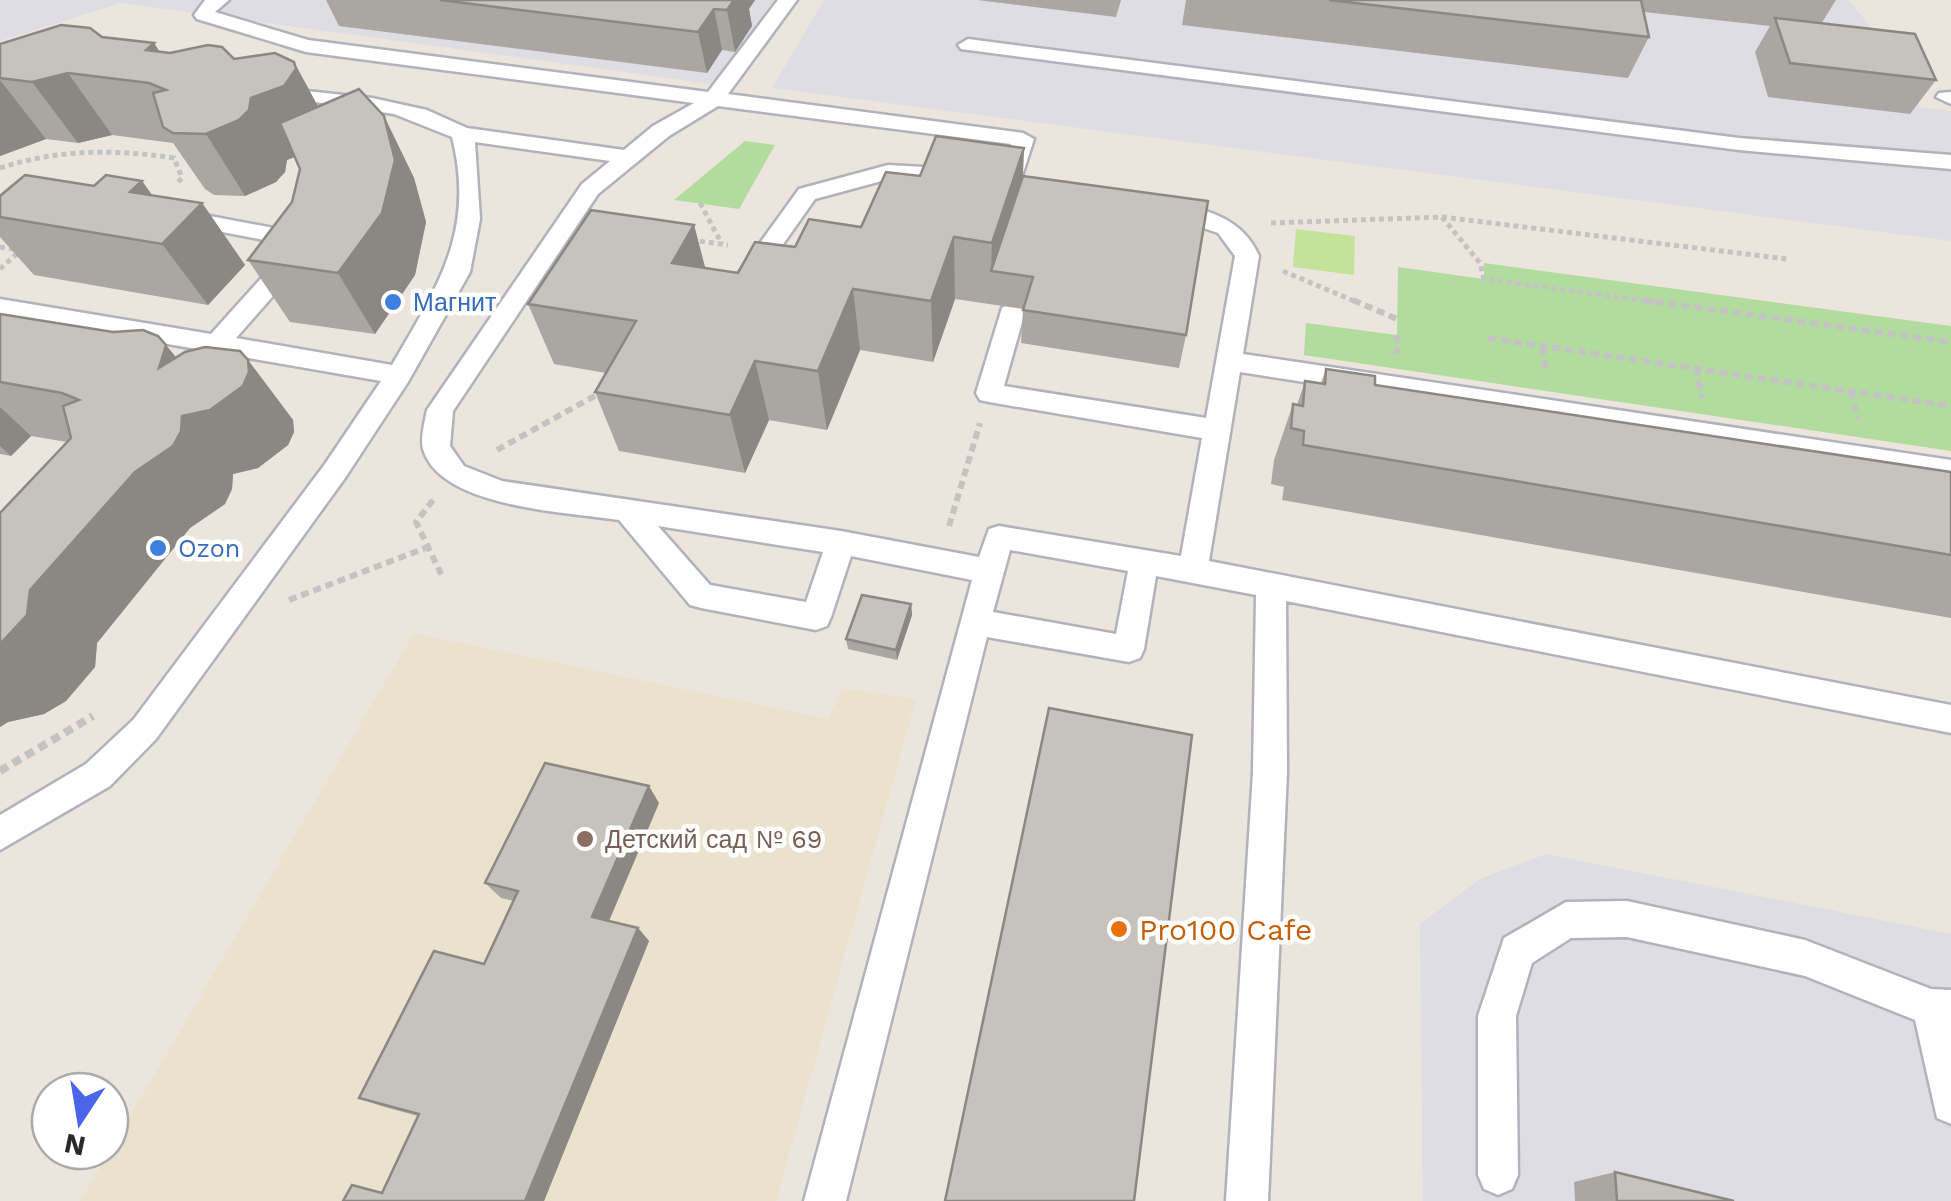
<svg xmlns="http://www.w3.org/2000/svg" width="1951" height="1201" viewBox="0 0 1951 1201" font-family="'Work Sans',sans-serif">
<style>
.industrial{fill:#dfdde4}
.education{fill:#ebe2ce}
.green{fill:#b2dc9e}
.pitch{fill:#c3e39b}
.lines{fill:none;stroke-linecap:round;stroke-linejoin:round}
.lane-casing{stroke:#b0b3bc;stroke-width:5}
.path-far2{stroke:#c3c3c3;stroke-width:5;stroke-dasharray:5 4;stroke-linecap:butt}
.path-far1{stroke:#c3c3c3;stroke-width:6;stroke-dasharray:8 5;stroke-linecap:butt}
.path{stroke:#c3c3c3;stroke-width:8;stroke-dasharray:9 6;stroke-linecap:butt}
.lane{fill:#fff;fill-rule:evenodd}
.wall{fill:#aaa7a2}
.shaded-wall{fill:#8b8884}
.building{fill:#c6c2bc;stroke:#8b8884;stroke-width:2.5}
.shop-dot{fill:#3f7fe0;stroke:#fff;stroke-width:4}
.education-dot{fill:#8d6e63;stroke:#fff;stroke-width:4}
.food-dot{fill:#e8710a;stroke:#fff;stroke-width:4}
.labels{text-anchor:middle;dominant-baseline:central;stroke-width:9;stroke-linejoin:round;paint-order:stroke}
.shop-label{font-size:25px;fill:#366cbe;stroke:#fff;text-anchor:start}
.education-label{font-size:25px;fill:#785e54;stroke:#fff;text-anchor:start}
.near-food-label{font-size:30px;fill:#c56008;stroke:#fff;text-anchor:start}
</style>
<rect width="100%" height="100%" fill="#ebe5dd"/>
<g class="industrial">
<polygon points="0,0 780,0 719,85 121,3 0,41"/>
<polygon points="824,0 1849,0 1900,64 1919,107 1951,111 1951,241 772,88"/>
<polygon points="1546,854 1951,934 1951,1201 1423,1201 1420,924 1480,879"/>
</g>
<polygon class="education" points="414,633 828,719 842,688 916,699 776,1201 80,1201"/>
<g class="green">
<polygon points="745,141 775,145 739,209 674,200"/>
<polygon points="1484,263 1951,326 1951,451 1304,355 1306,323 1397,335 1398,267 1484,279"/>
</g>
<polygon class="pitch" points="1296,229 1355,236 1354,275 1293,267"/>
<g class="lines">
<defs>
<g id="lane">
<path d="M205 0H229L215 12 308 40 708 92 778 0H797L728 94 1023 133 1034 139 1021 179 1010 186 999 179 1011 144 718 106 669 136 598 194 453 411 450 446 464 466 502 481 841 531 979 557 989 529 999 526 1181 556 1202 438 989 402 980 400 976 393 1002 308 1014 300 1026 308 1004 386 1206 418 1235 256 1218 233 1160 213 1157 208 1160 203 1168 201C1206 210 1242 217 1259 256L1243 354 1951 460V482L1240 372 1209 561 1951 705V733L1286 601 1287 772 1268 1201H1226L1253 772 1256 595 1156 576 1144 649 1140 658 1129 662 987 637 846 1201H804L972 580 851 556 831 617 827 626 816 630 701 608 690 605 619 520C568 512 440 508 423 449 420 438 425 421 427 410L582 184 610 161 475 142 480 219 470 272 408 382 345 478 156 739 110 786 0 850V815L86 764 134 719 325 464 381 381 0 315V299L211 334 274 264V250L264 240 170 222 167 217 178 210 279 229 298 248 294 272 236 338 392 365C437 287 476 232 452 137L394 114 269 95 266 91 269 87 372 98 427 110 467 128 624 150 653 126 694 103 306 52 197 19 194 15ZM658 526 823 552 806 602 710 585ZM1010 550 1128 571 1116 634 993 612Z"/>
<polygon points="968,39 1739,138 1951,155 1951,169 1739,150 961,49 958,45"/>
<polygon points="1951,92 1951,104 1936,97 1939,93"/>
<polygon points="888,165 960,169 971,176 960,183 889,179 815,199 755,284 739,284 735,278 739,272 799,189"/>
<polygon points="1627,901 1805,940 1931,989 1951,990 1951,1124 1937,1118 1915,1020 1805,976 1627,937 1571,938 1532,963 1516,1016 1518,1175 1512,1189 1498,1195 1484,1189 1478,1175 1478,1016 1504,938 1566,902"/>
</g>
</defs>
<use href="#lane" class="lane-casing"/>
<g class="path-far2">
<path d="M0 168C59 149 113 149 174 158L182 178 176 184"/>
<polyline points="700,203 722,244"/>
<polyline points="1442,217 1480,263 1484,279 1661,303"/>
<polyline points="1271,223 1442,217 1787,259"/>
<polyline points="691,240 728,245"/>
<polyline points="0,247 19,250"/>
<polyline points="0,269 21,250"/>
<polyline points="1283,271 1359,303"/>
</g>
<g class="path-far1">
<polyline points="1353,300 1397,319"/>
<polyline points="1643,300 1951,342"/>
<polyline points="1397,335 1397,354"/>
<polyline points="1488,338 1951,406"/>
<polyline points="1543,347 1546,374"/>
<polyline points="1696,368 1702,398"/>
<polyline points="1850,391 1858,418"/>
<polyline points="497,450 600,393"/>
<polyline points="433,500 416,522 443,578"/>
<polyline points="949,526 980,423"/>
<polyline points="289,600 428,547"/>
</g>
<polyline class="path" points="0,771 93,716"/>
<use href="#lane" class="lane"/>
</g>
<g class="wall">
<polygon points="326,0 755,0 749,9 752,26 735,52 722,50 707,73 339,26"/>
<polygon points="977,0 1121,0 1116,17"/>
<polygon points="1186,0 1836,0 1821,24 1936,80 1910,114 1768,97 1755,52 1770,26 1644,12 1649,37 1628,78 1182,25"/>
<polygon points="102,37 154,43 159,51 234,59 294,62 318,107 384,116 414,178 426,222 415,275 375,334 290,322 248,260 292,202 300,169 295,157 287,160 285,172 276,182 245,196 214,195 205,189 173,143 112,135 78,143 46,139 0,156 0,44"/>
<polygon points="1024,148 1023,176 1186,335 1179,368 1021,343 1023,309 955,299 933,362 860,350 827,430 769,420 745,473 619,451 595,392 606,373 554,364 528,304 694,225 705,268 738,273 795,247 861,227 920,176"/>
<polygon points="142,181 152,195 202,203 245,265 208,305 34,275 0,237 0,196"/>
<polygon points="0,314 176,358 248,360 293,420 294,432 288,445 258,468 233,474 232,489 225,504 190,528 97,643 95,667 66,701 44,714 8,722 0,727 0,513 67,442 31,436 11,456 0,454"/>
<polygon points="1326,369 1375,385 1951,472 1951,618 1282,500 1284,487 1271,484 1274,460 1293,404 1297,405 1305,381 1321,383"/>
<polygon points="911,604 912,615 897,660 848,649 846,639"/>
<polygon points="659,803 609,921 638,928 649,941 544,1201 343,1201 383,1192 418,1116 381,1106 359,1098 484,964 514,901 501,898 485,883"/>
<polygon points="1615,1172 1734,1201 1575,1201 1574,1182"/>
</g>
<g class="shaded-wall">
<polygon points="734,0 755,0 749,9 752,26 735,52 727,10"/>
<polygon points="714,9 722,50 707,73 698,32"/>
<polygon points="154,43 193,105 146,50"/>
<polygon points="294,62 327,123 318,147 287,160 285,172 276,182 245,196 206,134"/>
<polygon points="68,73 112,135 78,143 32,82"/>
<polygon points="0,80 46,139 0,156"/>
<polygon points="384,116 414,178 426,222 415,275 375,334 338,273"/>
<polygon points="1024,148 1021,210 991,271 992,243"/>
<polygon points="142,181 176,229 202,203 245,265 208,305 162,244 130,192"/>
<polygon points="694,225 710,286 672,263"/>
<polygon points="954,237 955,299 933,362 931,301"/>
<polygon points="853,289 860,350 827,430 818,371"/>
<polygon points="166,345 215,405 248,360 293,420 294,432 288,445 258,468 233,474 232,489 225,504 190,528 97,643 95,667 66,701 44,714 8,722 0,727 0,644 159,368"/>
<polygon points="755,361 769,420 745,473 730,415"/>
<polygon points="0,407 31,436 11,456 0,446"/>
<polygon points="911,604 912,615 897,660 896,650"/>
<polygon points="649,786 659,803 605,930 592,917"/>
<polygon points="638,928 649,941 544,1201 525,1201"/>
</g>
<g class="building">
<polygon points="440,0 734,0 727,10 714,9 698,32"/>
<polygon points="1329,0 1641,0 1649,37"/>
<polygon points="1775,18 1915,34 1936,80 1790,63"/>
<polygon points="61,25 90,28 102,37 154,43 146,50 170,53 208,45 222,47 234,59 275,53 294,62 296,69 284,86 251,98 249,110 239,120 206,134 173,133 163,127 153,93 166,90 149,83 68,73 32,82 0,78 0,44"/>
<polygon points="359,89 384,116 395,160 382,213 338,273 248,260 292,202 300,169 280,123"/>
<polygon points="936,136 1024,148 992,243 954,237 931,301 853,289 818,371 755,361 730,415 595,392 636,321 528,304 591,210 694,225 672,263 738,273 755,242 795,247 809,219 861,227 886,172 920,176"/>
<polygon points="25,175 94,186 106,175 142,181 130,192 202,203 162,244 0,217 0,196"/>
<polygon points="1023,176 1208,201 1186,335 1023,310 1033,277 991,271"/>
<polygon points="0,314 113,332 143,330 158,336 166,345 159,368 185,352 205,347 240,351 248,360 249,372 243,386 210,410 182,416 181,431 173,446 135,472 30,590 27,615 0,644 0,513 71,438 63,406 79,400 62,393 0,382"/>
<polygon points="1326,369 1375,376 1375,385 1951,472 1951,555 1303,445 1304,431 1291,428 1293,404 1303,406 1305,381 1325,384"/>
<polygon points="862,595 911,604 896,650 846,639"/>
<polygon points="1049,708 1192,735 1134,1201 945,1201"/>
<polygon points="545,763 649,786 592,917 638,928 525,1201 343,1201 352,1185 382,1193 419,1114 359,1098 434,951 484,964 518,891 485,883"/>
<polygon points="1615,1172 1734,1201 1617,1201"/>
</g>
<g class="shop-dot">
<circle cx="393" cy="302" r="10"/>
<circle cx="158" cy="548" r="10"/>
</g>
<circle class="education-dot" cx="585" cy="839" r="10"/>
<circle class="food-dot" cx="1119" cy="929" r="10"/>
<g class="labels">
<g class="shop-label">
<text x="413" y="302">Магнит</text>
<text x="178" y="548">Ozon</text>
</g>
<g class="education-label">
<text x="605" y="839">Детский сад № 69</text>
</g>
<g class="near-food-label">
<text x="1139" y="929">Pro100 Cafe</text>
</g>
</g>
<g transform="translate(80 1121) rotate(192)"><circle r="48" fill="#ffffff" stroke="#aaaaaa" stroke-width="2.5"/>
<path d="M0-8L18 38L0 25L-18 38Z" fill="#4b65ea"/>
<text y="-15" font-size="28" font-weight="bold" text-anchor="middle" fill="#2a2a2a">N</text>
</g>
</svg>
